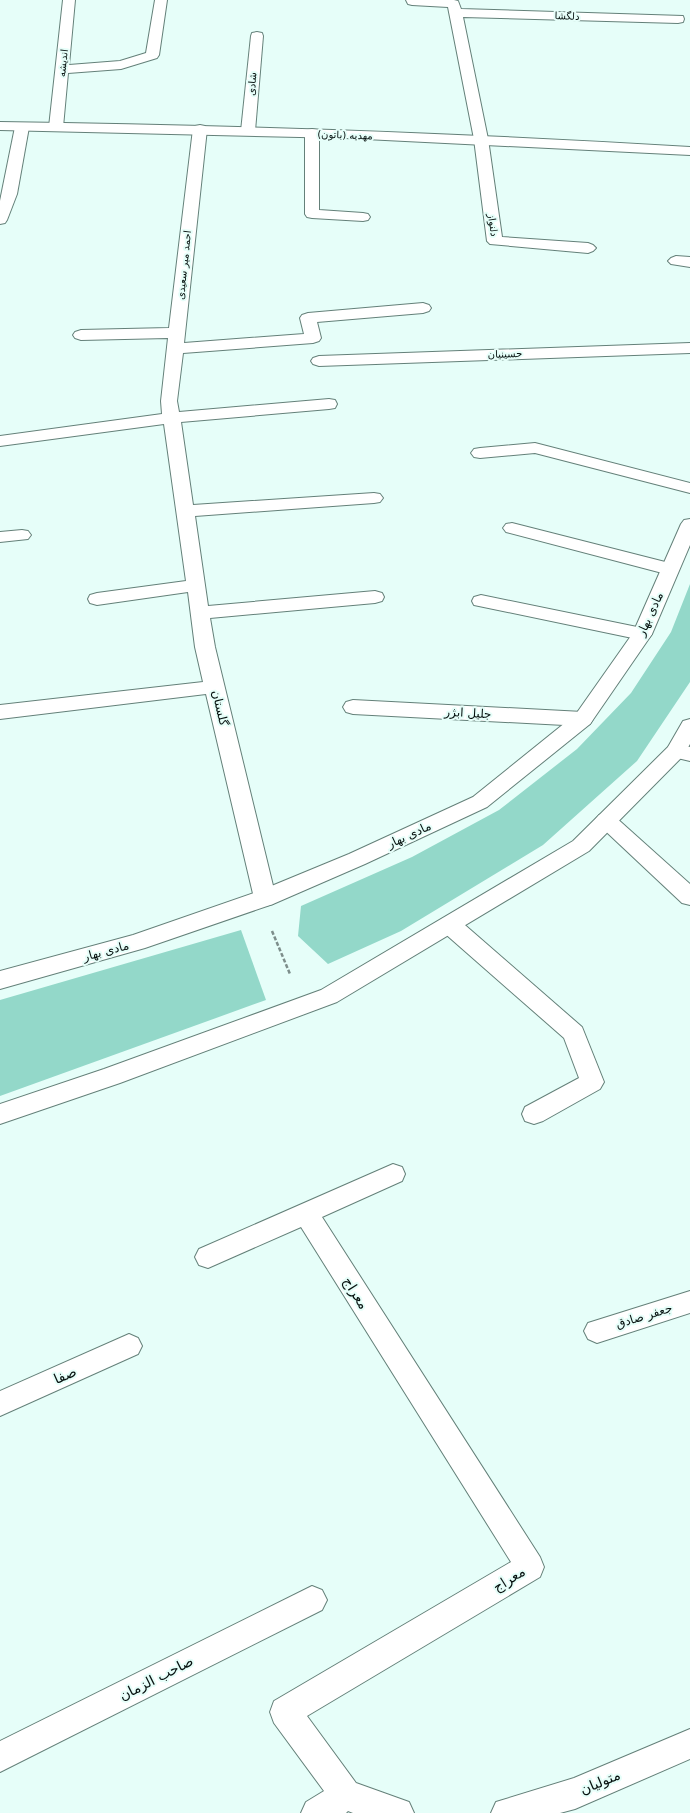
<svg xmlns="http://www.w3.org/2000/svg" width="690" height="1813" viewBox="0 0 690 1813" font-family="'DejaVu Sans','Noto Naskh Arabic',sans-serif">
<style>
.green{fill:#93d8c9}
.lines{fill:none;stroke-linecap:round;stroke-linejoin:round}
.street-casing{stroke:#648079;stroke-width:2}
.secondary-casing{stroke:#648079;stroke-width:2}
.path{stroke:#7d8e8b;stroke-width:2.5;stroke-dasharray:4 2;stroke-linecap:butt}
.street{fill:#fff;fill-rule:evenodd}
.secondary{fill:#fff;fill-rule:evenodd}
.labels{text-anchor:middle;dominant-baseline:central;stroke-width:4;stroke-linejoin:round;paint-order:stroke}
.far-street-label{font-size:10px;fill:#06110f;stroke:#e6fef9}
.street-label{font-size:12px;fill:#06110f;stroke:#e6fef9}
.near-street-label{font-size:14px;fill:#06110f;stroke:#e6fef9}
</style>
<rect width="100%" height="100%" fill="#e6fef9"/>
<g class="green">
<polygon points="690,584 690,682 637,761 543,845 401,931 328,964 298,936 301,906 412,857 499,810 577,749 631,693 671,632"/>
<polygon points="241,930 266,1000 0,1096 0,1000"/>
</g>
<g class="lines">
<defs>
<g id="street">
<polygon points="63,0 75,0 69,65 120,61 146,53 155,0 167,0 159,55 157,58 121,69 68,73 63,127 61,130 51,130 49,127"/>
<polygon points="406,0 454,0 458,1 461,9 683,16 684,19 683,22 678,23 463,17 488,139 502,237 588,243 593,245 596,248 593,251 588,253 490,244 487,241 474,139 448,7 412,5 408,4"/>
<polygon points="257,32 262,33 263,36 255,131 253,134 243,134 241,131 251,36 252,33"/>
<polygon points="22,123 27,124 29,127 17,194 7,220 5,223 0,224 0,201 15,127 17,124"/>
<polygon points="200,125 205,126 207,129 184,343 304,334 300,318 302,315 308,313 423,303 429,305 431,308 429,311 423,313 317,322 321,338 319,341 313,343 183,353 177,401 179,412 329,399 335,400 337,404 335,408 329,409 181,422 193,505 374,493 380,494 383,498 380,502 374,503 195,516 208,606 375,591 382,593 384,597 382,601 375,603 210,618 215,647 276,898 273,904 265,906 257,904 254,898 206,694 0,719 0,705 203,682 195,647 188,592 97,605 90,603 88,599 90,595 97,593 186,581 164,424 0,446 0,436 162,414 161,401 168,338 81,340 75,338 73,335 75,332 81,330 169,328 193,129 195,126"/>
<polygon points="312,129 317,130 319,133 319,210 363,213 368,214 370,217 368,220 363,221 312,218 307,217 305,214 305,133 307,130"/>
<polygon points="676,256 690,257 690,267 671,264 668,261 671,258"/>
<polygon points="690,343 690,353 319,366 313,364 311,361 313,358 319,356"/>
<polygon points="535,443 690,483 690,493 535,453 480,458 474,457 471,453 474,449 480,448"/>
<polygon points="512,523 677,565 679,569 677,573 670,575 506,532 503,528 506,524"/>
<polygon points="22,530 28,531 31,535 28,539 0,542 0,532"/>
<polygon points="481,595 642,628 649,630 652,634 649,638 642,640 474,605 472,601 474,597"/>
<polygon points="353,700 583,712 590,714 593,719 590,724 583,726 353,714 346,712 343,707 346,702"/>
<polygon points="676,744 690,747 690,761 669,756 666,751 669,746"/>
<polygon points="606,813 613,815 690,884 690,905 682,903 599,825 595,820 599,815"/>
<polygon points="450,917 458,919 582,1027 604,1082 600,1089 543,1121 534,1124 525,1121 522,1114 525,1107 579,1078 564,1038 442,931 439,925 442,919"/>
<polygon points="393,1164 402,1167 405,1174 402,1181 322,1217 540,1557 544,1567 540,1577 307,1716 356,1783 409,1802 414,1813 353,1813 348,1811 346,1813 301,1813 306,1802 324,1791 274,1723 270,1712 274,1701 511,1562 301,1227 208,1268 199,1265 195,1257 199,1249"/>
<polygon points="690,1291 690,1313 597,1343 588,1339 584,1331 588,1323"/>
<polygon points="129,1334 138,1338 142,1346 138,1354 0,1416 0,1391"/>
<polygon points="312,1586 322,1590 327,1600 322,1610 0,1772 0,1741"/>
<polygon points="690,1729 690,1759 575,1809 560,1813 491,1813 496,1802 574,1778"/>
</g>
<g id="secondary">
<path d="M0 122C230 125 460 133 690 147V155L345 138 0 130Z"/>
<polygon points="690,519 690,545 652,634 590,724 487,807 365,864 273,904 145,948 0,989 0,971 133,935 257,892 349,854 473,797 576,714 633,633 681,524 684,520"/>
<polygon points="690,719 690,744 683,756 589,851 337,1002 120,1083 0,1124 0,1104 104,1069 321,990 573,841 668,747 683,721"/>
</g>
</defs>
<use href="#street" class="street-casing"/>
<use href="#secondary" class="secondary-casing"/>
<polyline class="path" points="272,931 290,974"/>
<use href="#street" class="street"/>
<use href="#secondary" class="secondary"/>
</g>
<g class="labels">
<g class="far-street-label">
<text transform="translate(567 16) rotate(2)">دلگشا</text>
<text transform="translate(63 63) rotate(-84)">اندیشه</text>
<text transform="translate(252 84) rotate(-85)">شادی</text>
<text transform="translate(345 135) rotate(2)">مهدیه (باتون)</text>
<text transform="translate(493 225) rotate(82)">دلنواز</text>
<text transform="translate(184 265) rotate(-84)">احمد میر سعیدی</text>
<text transform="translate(505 354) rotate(-2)">حسینیان</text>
</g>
<g class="street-label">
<text transform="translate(650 614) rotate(-65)">مادی بهار</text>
<text transform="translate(220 708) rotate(77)">گلستان</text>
<text transform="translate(468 713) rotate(3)">جلیل ابژر</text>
<text transform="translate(409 835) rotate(-25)">مادی بهار</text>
<text transform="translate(106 951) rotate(-15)">مادی بهار</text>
<text transform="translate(644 1316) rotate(-17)">جعفر صادق</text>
</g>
<g class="near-street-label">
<text transform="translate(356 1293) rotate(58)">معراج</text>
<text transform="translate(65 1375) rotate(-24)">صفا</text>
<text transform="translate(509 1579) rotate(-32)">معراج</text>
<text transform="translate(156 1678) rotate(-27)">صاحب الزمان</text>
<text transform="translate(600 1782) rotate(-23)">متولیان</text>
</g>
</g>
</svg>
